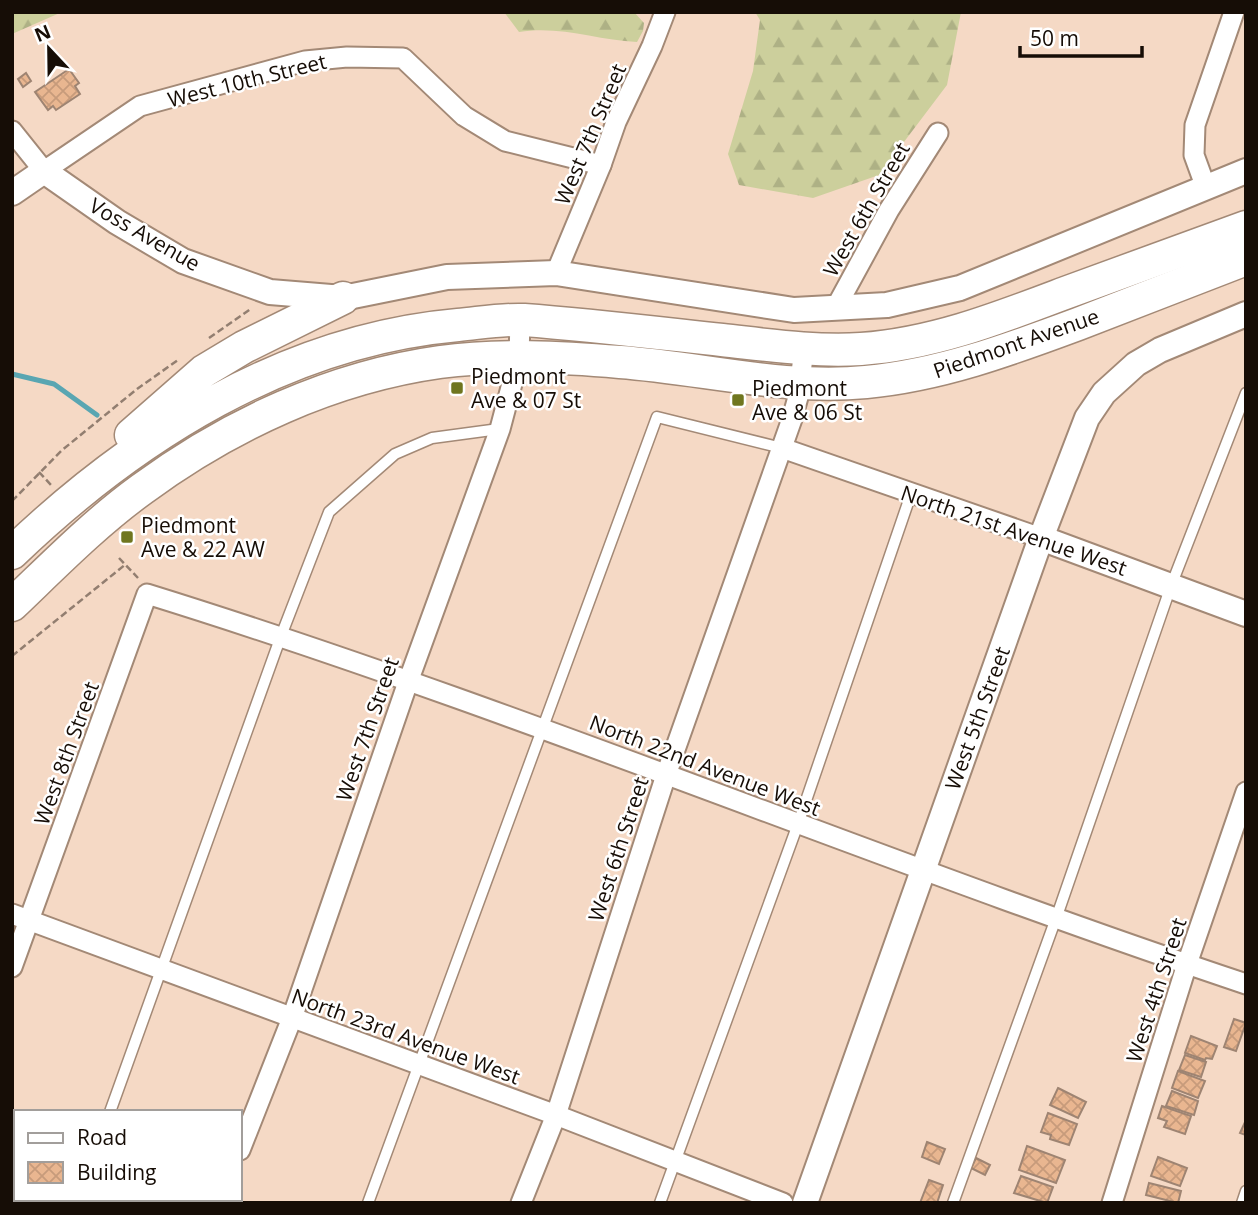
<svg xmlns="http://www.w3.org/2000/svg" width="1258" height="1215" viewBox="0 0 1258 1215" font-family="'Open Sans',sans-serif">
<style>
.forest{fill:url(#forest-firs)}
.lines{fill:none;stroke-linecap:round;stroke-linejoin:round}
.stream{stroke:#59a6b2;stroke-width:5}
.building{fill:url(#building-cross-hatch);stroke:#9e8472;stroke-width:2}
.service-casing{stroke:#a38976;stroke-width:13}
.minor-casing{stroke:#a38976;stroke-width:23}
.tertiary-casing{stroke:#a38976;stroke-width:28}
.trunk-casing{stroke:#a38976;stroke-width:35}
.path{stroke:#927e70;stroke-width:2.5;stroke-dasharray:7 3.5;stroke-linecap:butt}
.service{stroke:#fff;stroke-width:10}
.minor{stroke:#fff;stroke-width:19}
.tertiary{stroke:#fff;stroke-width:24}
.trunk{stroke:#fff;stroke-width:32}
.poi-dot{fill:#6f761f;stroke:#fff;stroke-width:2.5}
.labels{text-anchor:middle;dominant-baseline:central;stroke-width:5;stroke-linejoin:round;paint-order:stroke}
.street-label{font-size:21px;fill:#160d06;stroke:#fff}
.poi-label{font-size:21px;fill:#160d06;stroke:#fff;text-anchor:start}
</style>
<defs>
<pattern id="forest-firs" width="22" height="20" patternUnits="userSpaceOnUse" patternTransform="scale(1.75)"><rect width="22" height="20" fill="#cccf9c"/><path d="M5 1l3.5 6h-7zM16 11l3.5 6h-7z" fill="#aeb185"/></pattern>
<pattern id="building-cross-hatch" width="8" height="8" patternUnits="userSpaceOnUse" patternTransform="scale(1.75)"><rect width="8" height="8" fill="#e9b690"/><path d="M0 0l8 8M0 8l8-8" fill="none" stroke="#c79b7b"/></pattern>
</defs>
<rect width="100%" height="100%" fill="#f5d9c5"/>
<g class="forest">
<polygon points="12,12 62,12 12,34"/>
<path d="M504 12H634L644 23 643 31 637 42C597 40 559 25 519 32Z"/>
<polygon points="755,12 961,12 947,85 879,175 813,198 739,185 728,154 753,71 760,20"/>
</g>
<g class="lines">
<polyline class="stream" points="12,374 54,384 97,415"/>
</g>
<g class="building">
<polygon points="69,69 79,83 75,86 80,94 56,110 53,106 48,110 35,92"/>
<polygon points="26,73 31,81 23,87 18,79"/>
<polygon points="1234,1019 1246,1023 1236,1051 1224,1047"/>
<polygon points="1191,1036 1217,1046 1212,1059 1206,1058 1205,1060 1185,1053"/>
<polygon points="1185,1055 1206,1062 1201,1077 1179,1070"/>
<polygon points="1178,1071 1205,1081 1198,1098 1172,1088"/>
<polygon points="1058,1088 1086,1102 1078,1118 1050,1105"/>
<polygon points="1172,1091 1198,1101 1194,1115 1166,1106"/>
<polygon points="1162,1106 1191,1116 1185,1134 1164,1127 1167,1121 1158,1118"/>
<polygon points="1048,1113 1077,1124 1069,1145 1050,1139 1051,1135 1041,1132"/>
<polygon points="1246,1120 1246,1135 1240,1133"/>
<polygon points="927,1142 945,1149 939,1164 922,1157"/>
<polygon points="1027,1146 1065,1160 1056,1183 1019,1170"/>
<polygon points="1158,1157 1187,1168 1180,1186 1151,1176"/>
<polygon points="976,1158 990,1165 985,1175 971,1168"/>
<polygon points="1021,1176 1053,1187 1047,1203 1014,1193"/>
<polygon points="929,1180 943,1185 937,1203 920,1203"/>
<polygon points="1149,1183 1181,1191 1178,1203 1146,1195"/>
</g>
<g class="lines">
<defs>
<g id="service">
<polyline points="110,1112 281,636 329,512 395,454 432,438 499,429"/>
<polyline points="76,1203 78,1199"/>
<polyline points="368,1203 657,417 782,448"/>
<polyline points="660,1203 798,824 911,494"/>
<polyline points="953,1203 1059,910 1171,586 1246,393"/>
<polyline points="1242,1203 1246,1191"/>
</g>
<g id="minor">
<polyline points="12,131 44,171 140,106 305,61 347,57 403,58 464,116 505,141 601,165"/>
<polyline points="1206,188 1194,155 1195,125 1234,12"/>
<polyline points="556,273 601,165 616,122 652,46 665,12"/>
<polyline points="835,309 889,210 938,133"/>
<polyline points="782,448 1041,538"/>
<polyline points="12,914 556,1115 783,1203"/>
<path d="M12 967 147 594C518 709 877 861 1246 984"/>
<polyline points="240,1150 292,1018 408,682 500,429 519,357 520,320"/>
<polyline points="219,1203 220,1199"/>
<polyline points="521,1203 556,1115 666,775 792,419 798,397 804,349"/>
<polyline points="1112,1203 1187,964 1246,792"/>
</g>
<g id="tertiary">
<polyline points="12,193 44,171 117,222 183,261 270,292 343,298 447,277 556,273 794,310 887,305 960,288 1246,171"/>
<polyline points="1041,538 1246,614"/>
<polyline points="805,1203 1041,538 1087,418 1104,393 1136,364 1160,350 1246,314"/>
</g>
<g id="trunk">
<polyline points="131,435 204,371 244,347 343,298"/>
<path d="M12 553C134 436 286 340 458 325 480 323 503 319 524 320 590 325 657 333 722 340 768 345 815 352 861 349 933 344 999 318 1065 293 1125 271 1186 249 1246 227"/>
<path d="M12 605C54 565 95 523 142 489 229 425 332 377 440 362 499 354 561 357 620 362 702 368 783 390 866 382 940 375 1008 350 1078 324 1134 302 1190 281 1246 259"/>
</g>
</defs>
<use href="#service" class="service-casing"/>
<use href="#minor" class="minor-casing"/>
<use href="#tertiary" class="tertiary-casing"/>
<use href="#trunk" class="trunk-casing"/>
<g class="path">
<polyline points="209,338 252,308"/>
<polyline points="39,472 51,485"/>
<polyline points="12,501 61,451 137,389 178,360"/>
<polyline points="119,558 138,578"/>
<polyline points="12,656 126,564"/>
</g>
<use href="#service" class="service"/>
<use href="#minor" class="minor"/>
<use href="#tertiary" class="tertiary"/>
<use href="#trunk" class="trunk"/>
</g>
<g class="poi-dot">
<rect x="450" y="381" width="14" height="14" rx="3.5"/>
<rect x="731" y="393" width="14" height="14" rx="3.5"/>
<rect x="120" y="530" width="14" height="14" rx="3.5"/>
</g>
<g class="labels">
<g class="street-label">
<text transform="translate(247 80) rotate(-14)">West 10th Street</text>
<text transform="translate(590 134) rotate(-67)">West 7th Street</text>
<text transform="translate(866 209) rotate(-60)">West 6th Street</text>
<text transform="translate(145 234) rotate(30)">Voss Avenue</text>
<text transform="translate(1016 343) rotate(-19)">Piedmont Avenue</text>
<text transform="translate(1014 530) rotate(19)">North 21st Avenue West</text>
<text transform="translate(977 718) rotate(-70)">West 5th Street</text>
<text transform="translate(367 729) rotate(-71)">West 7th Street</text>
<text transform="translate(66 753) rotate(-70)">West 8th Street</text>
<text transform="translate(705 765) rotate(21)">North 22nd Avenue West</text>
<text transform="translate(618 849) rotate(-72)">West 6th Street</text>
<text transform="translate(1156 990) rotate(-72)">West 4th Street</text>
<text transform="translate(406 1036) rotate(20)">North 23rd Avenue West</text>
</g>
<g class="poi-label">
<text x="471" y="376">Piedmont<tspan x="471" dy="24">Ave &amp; 07 St</tspan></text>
<text x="752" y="388">Piedmont<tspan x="752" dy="24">Ave &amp; 06 St</tspan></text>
<text x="141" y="525">Piedmont<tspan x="141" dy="24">Ave &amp; 22 AW</tspan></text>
</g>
</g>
<rect width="1258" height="1215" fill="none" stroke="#160d06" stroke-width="28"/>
<rect x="14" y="1110" width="228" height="91" fill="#ffffff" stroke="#a29e9b" stroke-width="2"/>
<rect x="28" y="1133" width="35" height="10" fill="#ffffff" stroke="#a29e9b" stroke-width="2"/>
<text x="77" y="1145" font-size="21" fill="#160d06">Road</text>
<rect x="28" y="1162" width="35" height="21" fill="url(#building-cross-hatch)" stroke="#a29e9b" stroke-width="2"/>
<text x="77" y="1180" font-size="21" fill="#160d06">Building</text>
<g transform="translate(49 49) rotate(338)" stroke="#ffffff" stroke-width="5" paint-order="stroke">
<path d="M0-5L12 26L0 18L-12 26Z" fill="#160d06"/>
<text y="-10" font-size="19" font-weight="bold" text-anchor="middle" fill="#160d06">N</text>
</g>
<path d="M1020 46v10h122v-10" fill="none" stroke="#160d06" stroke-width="3.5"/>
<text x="1030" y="46" font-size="21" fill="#160d06" stroke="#ffffff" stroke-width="5" paint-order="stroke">50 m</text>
</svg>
